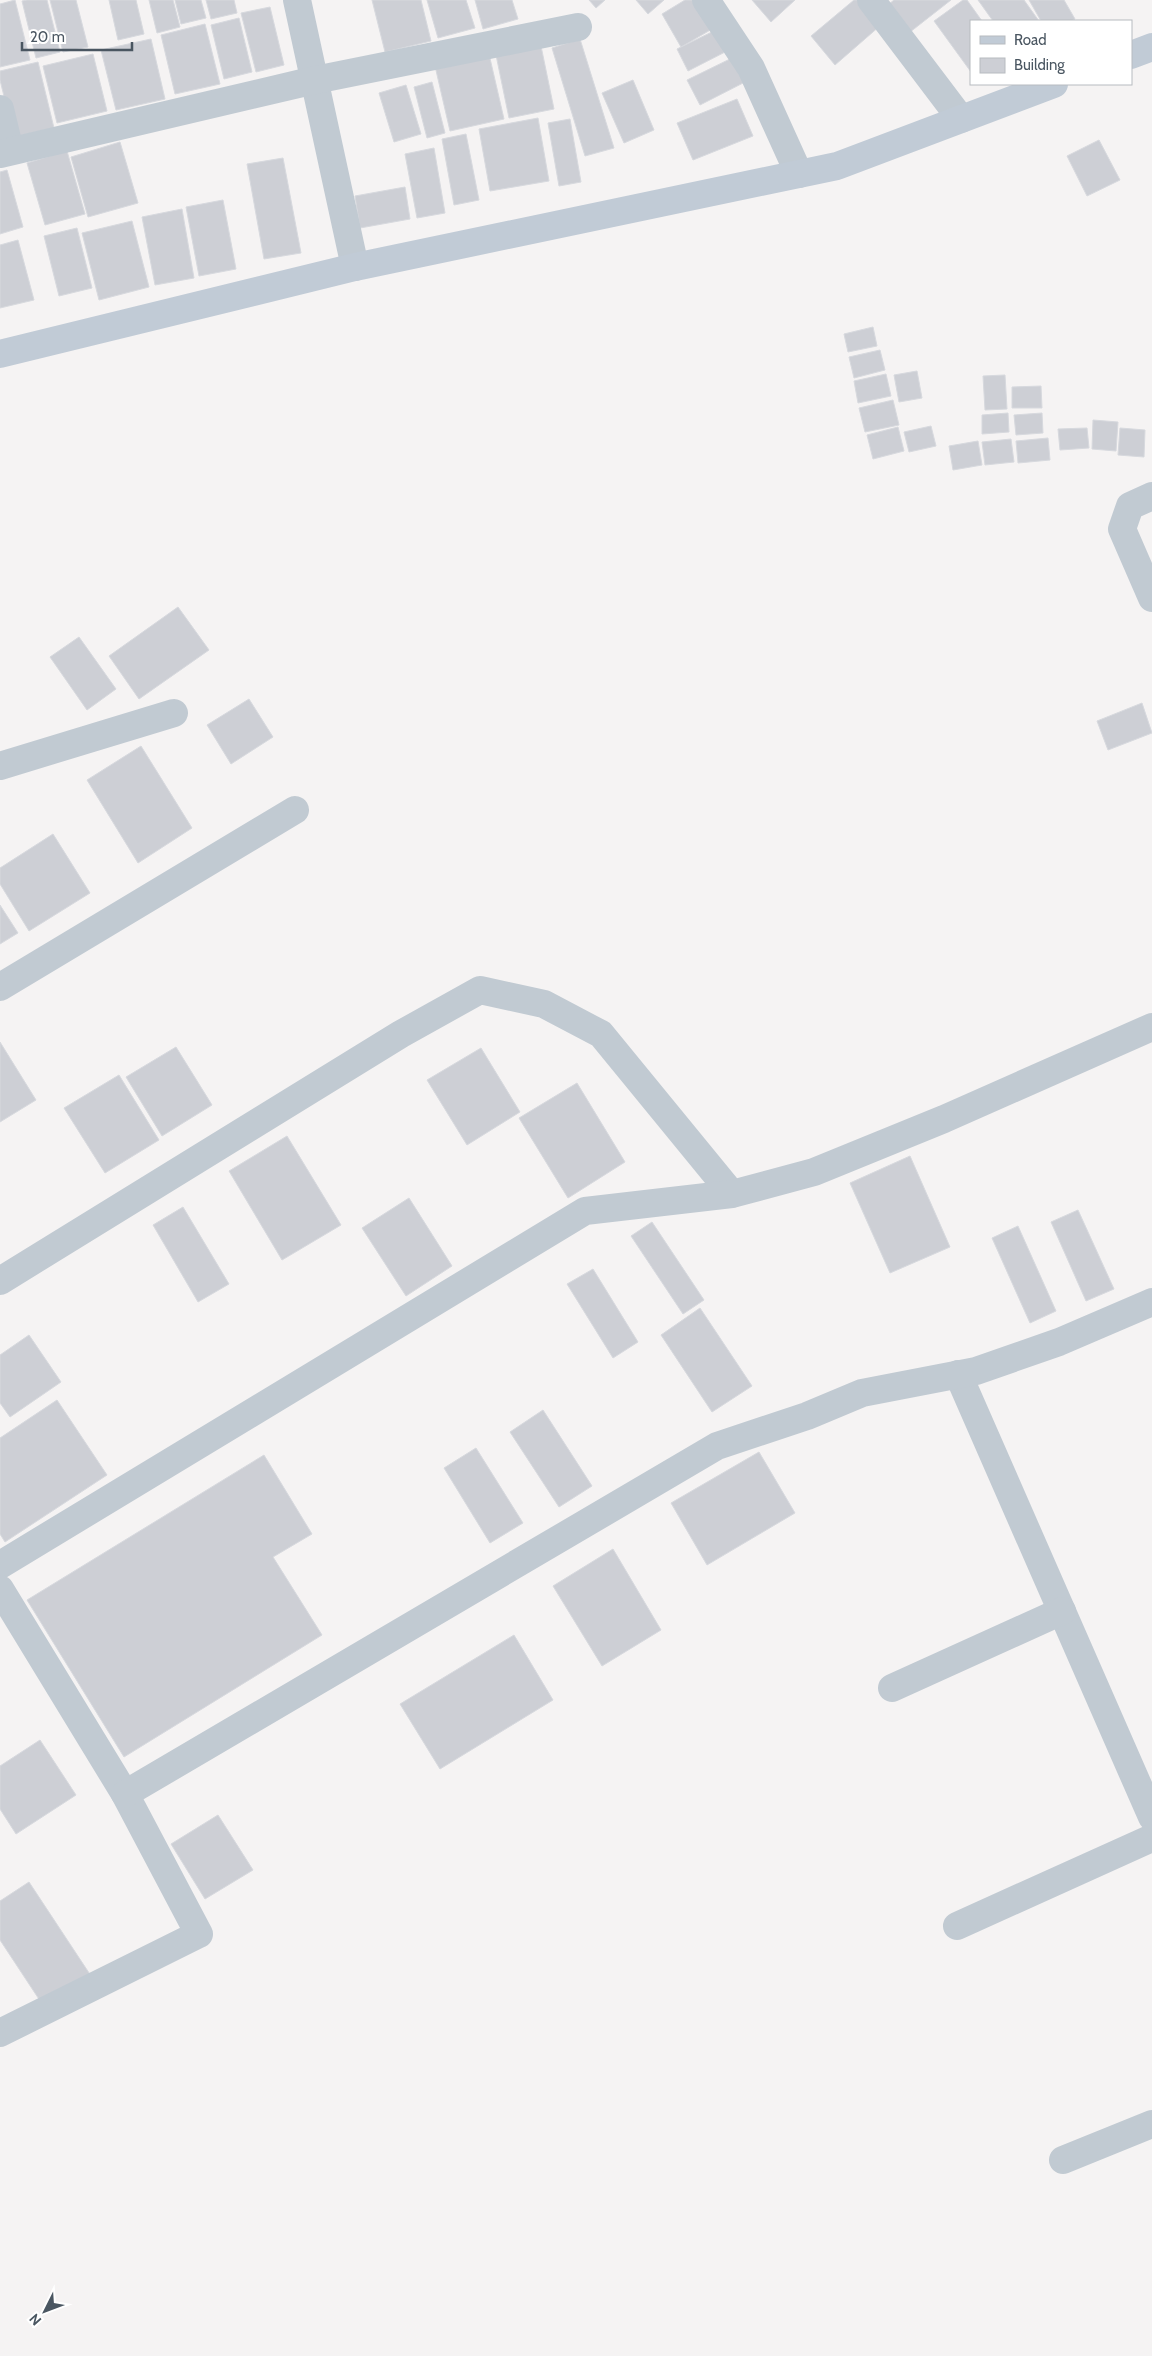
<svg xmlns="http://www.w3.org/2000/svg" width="1152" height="2356" viewBox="0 0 1152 2356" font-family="Cabin,sans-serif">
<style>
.building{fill:#cdcfd5;stroke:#d7d9de}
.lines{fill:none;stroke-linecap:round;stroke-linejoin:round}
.minor{stroke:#c1cad2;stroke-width:28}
.secondary{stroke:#c1cbd6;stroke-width:28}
</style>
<rect width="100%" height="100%" fill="#f5f3f3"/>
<g class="building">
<polygon points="15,0 30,60 0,67 0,4"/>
<polygon points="27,0 47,0 60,52 36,58 22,1"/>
<polygon points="50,0 76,0 88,47 63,52"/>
<polygon points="109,0 136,0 144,34 118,40"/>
<polygon points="149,0 173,0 180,27 157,33"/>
<polygon points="175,0 201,0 206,18 181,24"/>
<polygon points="206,0 234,0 237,13 211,19"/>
<polygon points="372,0 421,0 431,41 385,52"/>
<polygon points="427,0 466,0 475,28 438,38"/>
<polygon points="475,0 512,0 518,19 483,29"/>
<polygon points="589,0 605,0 596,8"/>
<polygon points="636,0 664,0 648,14"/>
<polygon points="685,0 694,0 712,29 681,47 662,14"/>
<polygon points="752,0 795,0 771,22"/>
<polygon points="854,0 860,0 881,25 835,65 811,36"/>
<polygon points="894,0 951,0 905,36 884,8"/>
<polygon points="963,0 967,0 982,21 971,21 971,72 934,21"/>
<polygon points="978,0 1024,0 1039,21 993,21"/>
<polygon points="1029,0 1064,0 1075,19 1071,21 1041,21"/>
<polygon points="270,7 284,65 256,72 241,13"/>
<polygon points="239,18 252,72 224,79 211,25"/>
<polygon points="205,24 220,84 175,94 161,35"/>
<polygon points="718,29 729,50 688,71 677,49"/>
<polygon points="151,39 165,99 116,110 101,50"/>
<polygon points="580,39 614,148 585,156 552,48"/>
<polygon points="541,46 554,109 509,118 496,55"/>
<polygon points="93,54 107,111 57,123 43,66"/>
<polygon points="489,54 504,119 450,131 435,66"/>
<polygon points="732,58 745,82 700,105 687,80"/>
<polygon points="38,62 54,128 14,137 0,80 0,71"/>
<polygon points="633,80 654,130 624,143 602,93"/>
<polygon points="432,82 445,133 427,138 414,87"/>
<polygon points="406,85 421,134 394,142 379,93"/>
<polygon points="737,99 753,136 693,160 677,123"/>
<polygon points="538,118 549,181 490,191 479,129"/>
<polygon points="570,119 581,182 559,186 548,123"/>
<polygon points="466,134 479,200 454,205 442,139"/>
<polygon points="1099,140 1120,180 1087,196 1067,156"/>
<polygon points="120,142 138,203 88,217 71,157"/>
<polygon points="434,148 445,213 417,218 405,154"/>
<polygon points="67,151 85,214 45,225 27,163"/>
<polygon points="283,158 301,253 264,259 247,164"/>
<polygon points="7,170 23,227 0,234 0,172"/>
<polygon points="405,187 410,219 360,228 355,196"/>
<polygon points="223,200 236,269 199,276 186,207"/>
<polygon points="182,209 194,278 155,285 142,217"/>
<polygon points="132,221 149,287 99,300 82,233"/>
<polygon points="77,228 92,288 59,296 44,236"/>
<polygon points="18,240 34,300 0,308 0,245"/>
<polygon points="873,327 877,346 848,352 844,334"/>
<polygon points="880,350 885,370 854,378 849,357"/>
<polygon points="917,371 922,398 899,402 894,375"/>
<polygon points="886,374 891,396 858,403 854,381"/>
<polygon points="1005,375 1007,409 985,410 983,376"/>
<polygon points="1041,386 1042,408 1012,408 1012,387"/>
<polygon points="893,400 899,425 865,432 859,408"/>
<polygon points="1008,413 1009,432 982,434 982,415"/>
<polygon points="1042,413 1043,433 1016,435 1014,415"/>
<polygon points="1093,420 1118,422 1116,451 1092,449"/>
<polygon points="931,426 936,446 909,452 904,432"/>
<polygon points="898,427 904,451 873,459 867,435"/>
<polygon points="1087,428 1089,448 1060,450 1058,429"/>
<polygon points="1120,428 1145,430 1144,457 1118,455"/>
<polygon points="1048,438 1050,460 1018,463 1016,441"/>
<polygon points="1011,439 1014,462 985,465 982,442"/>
<polygon points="978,441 982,465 953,470 949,446"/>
<polygon points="178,607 209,650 139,699 109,656"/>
<polygon points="79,637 116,689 87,710 50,657"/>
<polygon points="249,699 273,737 231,764 207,725"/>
<polygon points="1142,703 1152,733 1108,750 1097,721"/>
<polygon points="141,746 192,828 138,863 87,780"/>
<polygon points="53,834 90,893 29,931 0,884 0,868"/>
<polygon points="0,905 18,933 0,944"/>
<polygon points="0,1042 36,1100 0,1122"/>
<polygon points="176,1047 212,1105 162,1136 126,1077"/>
<polygon points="481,1048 520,1112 467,1145 427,1080"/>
<polygon points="119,1075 159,1140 105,1173 64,1108"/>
<polygon points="577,1083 625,1162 568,1198 519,1118"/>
<polygon points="287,1136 341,1225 282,1260 229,1171"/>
<polygon points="910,1156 950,1247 890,1273 850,1183"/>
<polygon points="409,1198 452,1266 406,1296 362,1228"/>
<polygon points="183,1207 229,1284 198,1302 153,1225"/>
<polygon points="1078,1210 1114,1289 1086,1301 1051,1222"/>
<polygon points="652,1222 704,1300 683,1314 631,1236"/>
<polygon points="1018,1226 1056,1311 1030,1323 992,1238"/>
<polygon points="593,1269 638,1342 613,1358 567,1284"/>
<polygon points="700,1308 752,1386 712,1412 661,1335"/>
<polygon points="29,1335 61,1382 10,1417 0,1403 0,1355"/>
<polygon points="57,1400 107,1475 5,1542 0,1534 0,1438"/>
<polygon points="543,1410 592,1486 559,1507 510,1432"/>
<polygon points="476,1448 523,1523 490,1543 444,1468"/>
<polygon points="759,1452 795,1513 707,1565 671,1503"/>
<polygon points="264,1455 312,1534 273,1557 322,1635 124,1757 27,1600"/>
<polygon points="613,1549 661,1630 602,1666 553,1586"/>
<polygon points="514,1635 553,1700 440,1769 400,1704"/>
<polygon points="40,1740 76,1795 16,1834 0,1809 0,1766"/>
<polygon points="218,1815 253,1870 205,1899 171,1844"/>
<polygon points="29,1882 99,1988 52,2019 0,1940 0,1901"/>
</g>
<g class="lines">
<g class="minor">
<polyline points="297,0 355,267"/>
<polyline points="706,0 751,68 799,174"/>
<polyline points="871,0 961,119"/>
<polyline points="0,109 10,151"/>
<polyline points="0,154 315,80 578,27"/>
<polyline points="1152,496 1130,506 1122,529 1152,598"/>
<polyline points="0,766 174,713"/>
<polyline points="0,987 295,810"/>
<polyline points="0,1281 401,1034 480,990 544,1004 601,1034 732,1194"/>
<polyline points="958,1374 1152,1817"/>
<polyline points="0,1565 585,1211 732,1194 814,1172 944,1119 1152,1027"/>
<polyline points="0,1589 125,1794 199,1934 0,2033"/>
<polyline points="892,1688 1062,1611"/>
<polyline points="125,1794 717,1446 807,1416 862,1393 976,1371 1059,1342 1152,1302"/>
<polyline points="957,1926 1152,1838"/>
<polyline points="1063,2160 1152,2124"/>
</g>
<g class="secondary">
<polyline points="1131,55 1152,47"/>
<polyline points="0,354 355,267 837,166 1054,84"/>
</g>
</g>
<rect x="970" y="20" width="162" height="65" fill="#ffffff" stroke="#b7bbc0"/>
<rect x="980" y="36" width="25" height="8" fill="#c1cbd6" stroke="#b7bbc0"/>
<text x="1014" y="45" font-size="15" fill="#4a5661">Road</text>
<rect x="980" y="58" width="25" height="15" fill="#cdcfd5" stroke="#b7bbc0"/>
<text x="1014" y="70" font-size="15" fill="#4a5661">Building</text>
<g transform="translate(45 2311) rotate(228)" stroke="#ffffff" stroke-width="4" paint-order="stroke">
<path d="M0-4L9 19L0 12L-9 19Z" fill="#4a5661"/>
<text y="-8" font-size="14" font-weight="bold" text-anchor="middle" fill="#4a5661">N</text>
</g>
<path d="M22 42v8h110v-8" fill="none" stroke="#4a5661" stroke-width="2.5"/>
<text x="30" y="42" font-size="15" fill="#4a5661" stroke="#ffffff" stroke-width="4" paint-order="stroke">20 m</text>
</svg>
